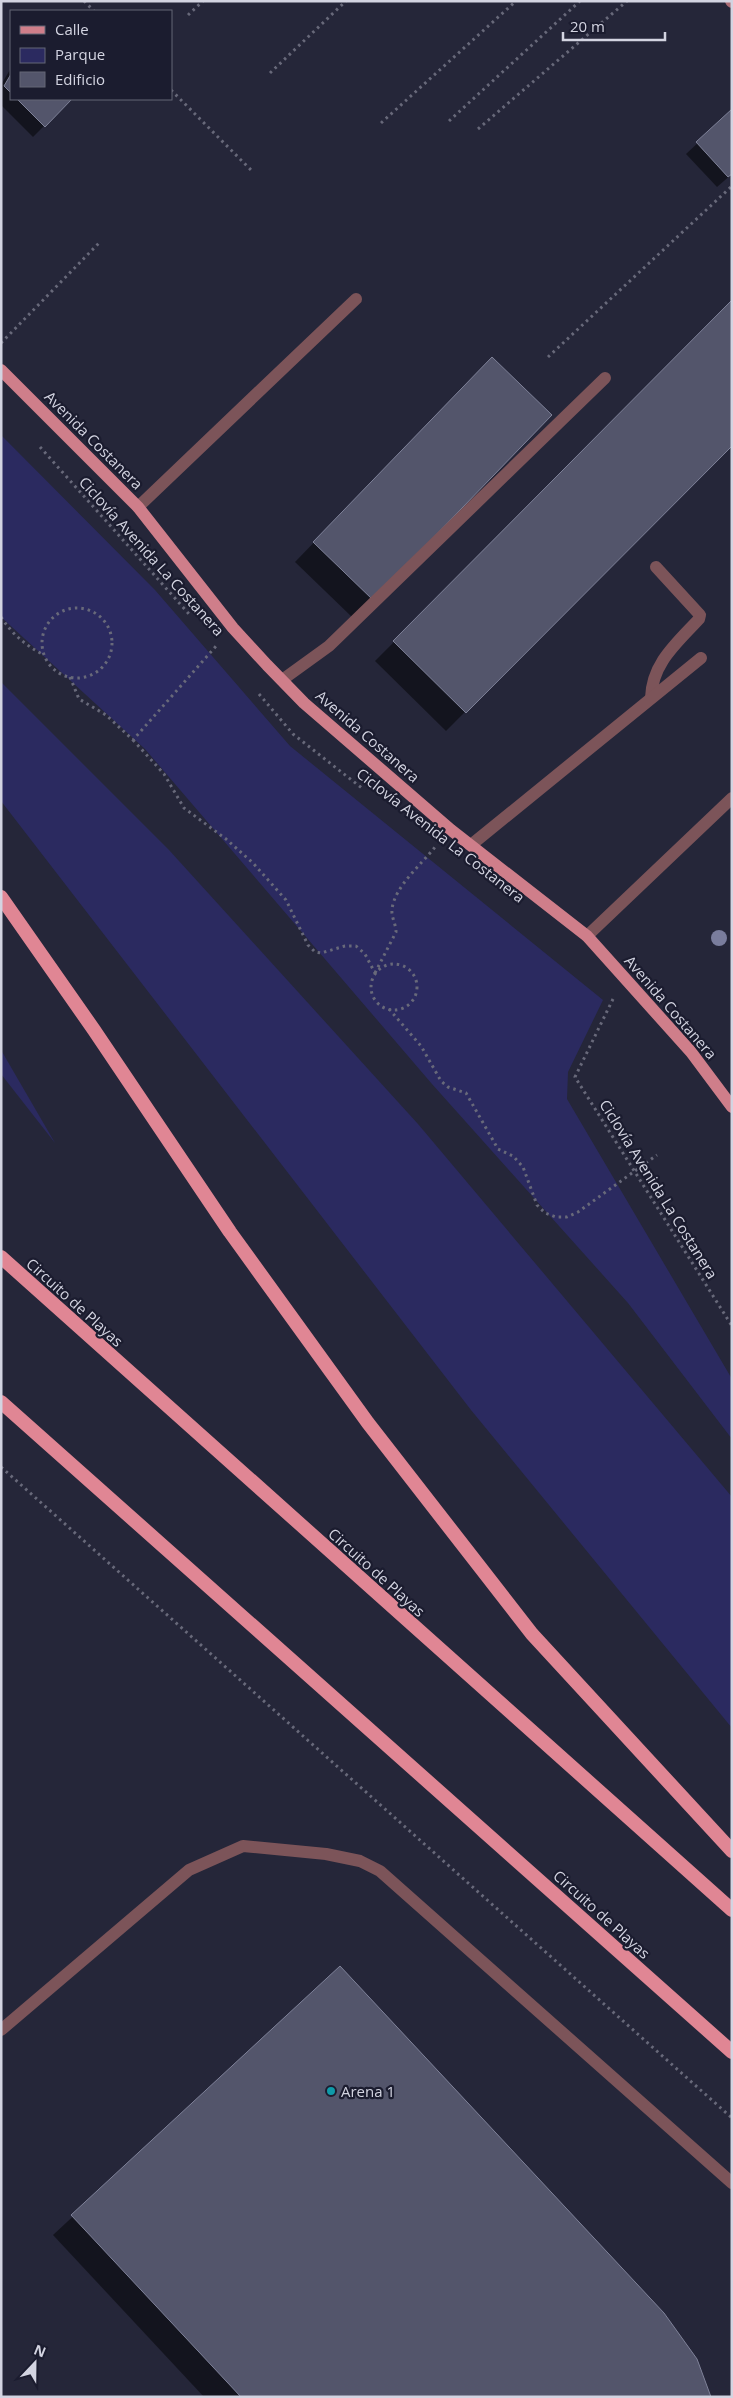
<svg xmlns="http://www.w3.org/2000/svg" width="733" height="2398" viewBox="0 0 733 2398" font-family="'Open Sans',sans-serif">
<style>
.green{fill:#2b2a60}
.shadow{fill:#0007}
.building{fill:#53556b;stroke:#7f8299}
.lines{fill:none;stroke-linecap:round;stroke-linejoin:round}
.path{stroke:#68697a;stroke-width:3;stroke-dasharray:2.5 4;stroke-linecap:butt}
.service{stroke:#7c5459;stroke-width:12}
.minor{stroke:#7c5459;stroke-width:12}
.secondary{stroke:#ab6c75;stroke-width:12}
.primary{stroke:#cf7e8a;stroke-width:12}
.trunk{stroke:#e08694;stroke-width:14}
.tree{fill:#7a7d9d}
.culture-dot{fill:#0f9aa8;stroke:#1b1c2f;stroke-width:2}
.labels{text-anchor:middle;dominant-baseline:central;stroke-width:4.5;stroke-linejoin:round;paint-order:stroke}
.street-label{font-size:15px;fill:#d3d4e1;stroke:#1b1c2f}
.poi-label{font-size:15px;fill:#d3d4e1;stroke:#1b1c2f;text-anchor:start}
</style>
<rect width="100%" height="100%" fill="#252639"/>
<g class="green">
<polygon points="1,435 155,590 290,746 603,1000 568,1072 567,1099 732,1379 732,1439 628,1303 432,1084 145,749 1,617"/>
<polygon points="1,682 169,850 418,1124 732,1497 732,1728 471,1410 1,801"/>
<polygon points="1,1050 55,1143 1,1074"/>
</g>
<g class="shadow">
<polygon points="11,68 11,99 71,99 33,137 1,105 1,85"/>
<polygon points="732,111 732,174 717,187 686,154"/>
<polygon points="732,302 732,444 446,731 375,661"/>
<polygon points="473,378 372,599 353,618 295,562"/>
<polygon points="340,1968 710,2397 204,2397 53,2235"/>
</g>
<g class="building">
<polygon points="11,74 11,93 4,86"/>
<polygon points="17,99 72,99 45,127"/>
<polygon points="732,109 732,174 728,177 696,142"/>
<polygon points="732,300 732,446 466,713 393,641"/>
<polygon points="492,357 552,415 373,600 313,542"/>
<polygon points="340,1966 664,2313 697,2359 711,2397 241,2397 71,2215"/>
</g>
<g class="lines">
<g class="path">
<polyline points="84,1 94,11"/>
<polyline points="188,15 203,1"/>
<polyline points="270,73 346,1"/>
<polyline points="171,90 253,172"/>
<polyline points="449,121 580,1"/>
<polyline points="381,123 516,1"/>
<polyline points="478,129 627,1"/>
<polyline points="1,343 101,241"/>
<polyline points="548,357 732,186"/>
<polyline points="40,447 189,614"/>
<circle cx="77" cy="643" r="35"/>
<path d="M1 617C13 635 25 645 44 655"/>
<polyline points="70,677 79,699 106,715 133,740 217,645"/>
<polyline points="259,694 293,734 363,789"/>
<polyline points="133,740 164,774 184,808 226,839 253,863 286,900 308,945 315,952 321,953 345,946 356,946 365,954 375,973"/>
<circle cx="394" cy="987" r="23"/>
<path d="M375 973 396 932C396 924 391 917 392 909 395 886 421 865 435 847"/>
<polyline points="613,999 575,1077 732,1326"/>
<polyline points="389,1009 421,1046 441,1081 448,1087 466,1093 498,1149 513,1156 523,1167 537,1205 545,1213 556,1217 567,1217 578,1212 657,1155"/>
<polyline points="1,1467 732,2118"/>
</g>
<g class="service">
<path d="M651 698C652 663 677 643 699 619L700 615 656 567"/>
<polyline points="471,845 701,658"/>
<polyline points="1,2030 189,1870 243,1846 326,1854 360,1861 380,1871 732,2183"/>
</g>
<g class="minor">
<polyline points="138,507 356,299"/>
<polyline points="282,680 329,646 605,378"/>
<polyline points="587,936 732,798"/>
</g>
<polyline class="secondary" points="731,1 732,2"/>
<polyline class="primary" points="1,370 138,507 233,628 267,665 304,703 451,830 587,936 691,1052 732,1107"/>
<g class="trunk">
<polyline points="1,897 94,1030 230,1232 368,1423 532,1634 732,1851"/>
<polyline points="1,1257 732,1910"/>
<polyline points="1,1402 732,2052"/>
</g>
</g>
<circle class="tree" cx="719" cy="938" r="8"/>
<circle class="culture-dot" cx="331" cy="2091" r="5"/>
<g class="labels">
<g class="street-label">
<text transform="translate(94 440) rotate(45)">Avenida Costanera</text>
<text transform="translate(152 556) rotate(48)">Ciclovía Avenida La Costanera</text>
<text transform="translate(368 736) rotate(41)">Avenida Costanera</text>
<text transform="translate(441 835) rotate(38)">Ciclovía Avenida La Costanera</text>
<text transform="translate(671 1007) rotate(49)">Avenida Costanera</text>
<text transform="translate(659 1189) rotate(58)">Ciclovía Avenida La Costanera</text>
<text transform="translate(75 1302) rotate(42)">Circuito de Playas</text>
<text transform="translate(377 1572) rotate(42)">Circuito de Playas</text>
<text transform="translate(602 1914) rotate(42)">Circuito de Playas</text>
</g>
<g class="poi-label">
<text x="341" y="2091">Arena 1</text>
</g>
</g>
<rect width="733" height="2398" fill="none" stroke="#d3d4e1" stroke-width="5"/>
<rect x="10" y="10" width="162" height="90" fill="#1b1c2f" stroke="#656676"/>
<rect x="20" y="26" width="25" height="8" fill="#cf7e8a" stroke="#656676"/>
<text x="55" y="35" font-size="15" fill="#d3d4e1">Calle</text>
<rect x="20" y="48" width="25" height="15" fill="#2b2a60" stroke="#656676"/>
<text x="55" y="60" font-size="15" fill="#d3d4e1">Parque</text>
<rect x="20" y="72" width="25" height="15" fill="#53556b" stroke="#656676"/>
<text x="55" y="85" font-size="15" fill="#d3d4e1">Edificio</text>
<g transform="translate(35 2363) rotate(22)" stroke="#1b1c2f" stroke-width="4" paint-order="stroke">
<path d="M0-4L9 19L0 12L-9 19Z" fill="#d3d4e1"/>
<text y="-8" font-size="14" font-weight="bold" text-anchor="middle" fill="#d3d4e1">N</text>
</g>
<path d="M563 32v8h102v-8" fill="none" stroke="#d3d4e1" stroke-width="2.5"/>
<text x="570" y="32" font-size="15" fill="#d3d4e1" stroke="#1b1c2f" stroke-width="4" paint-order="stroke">20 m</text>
</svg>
